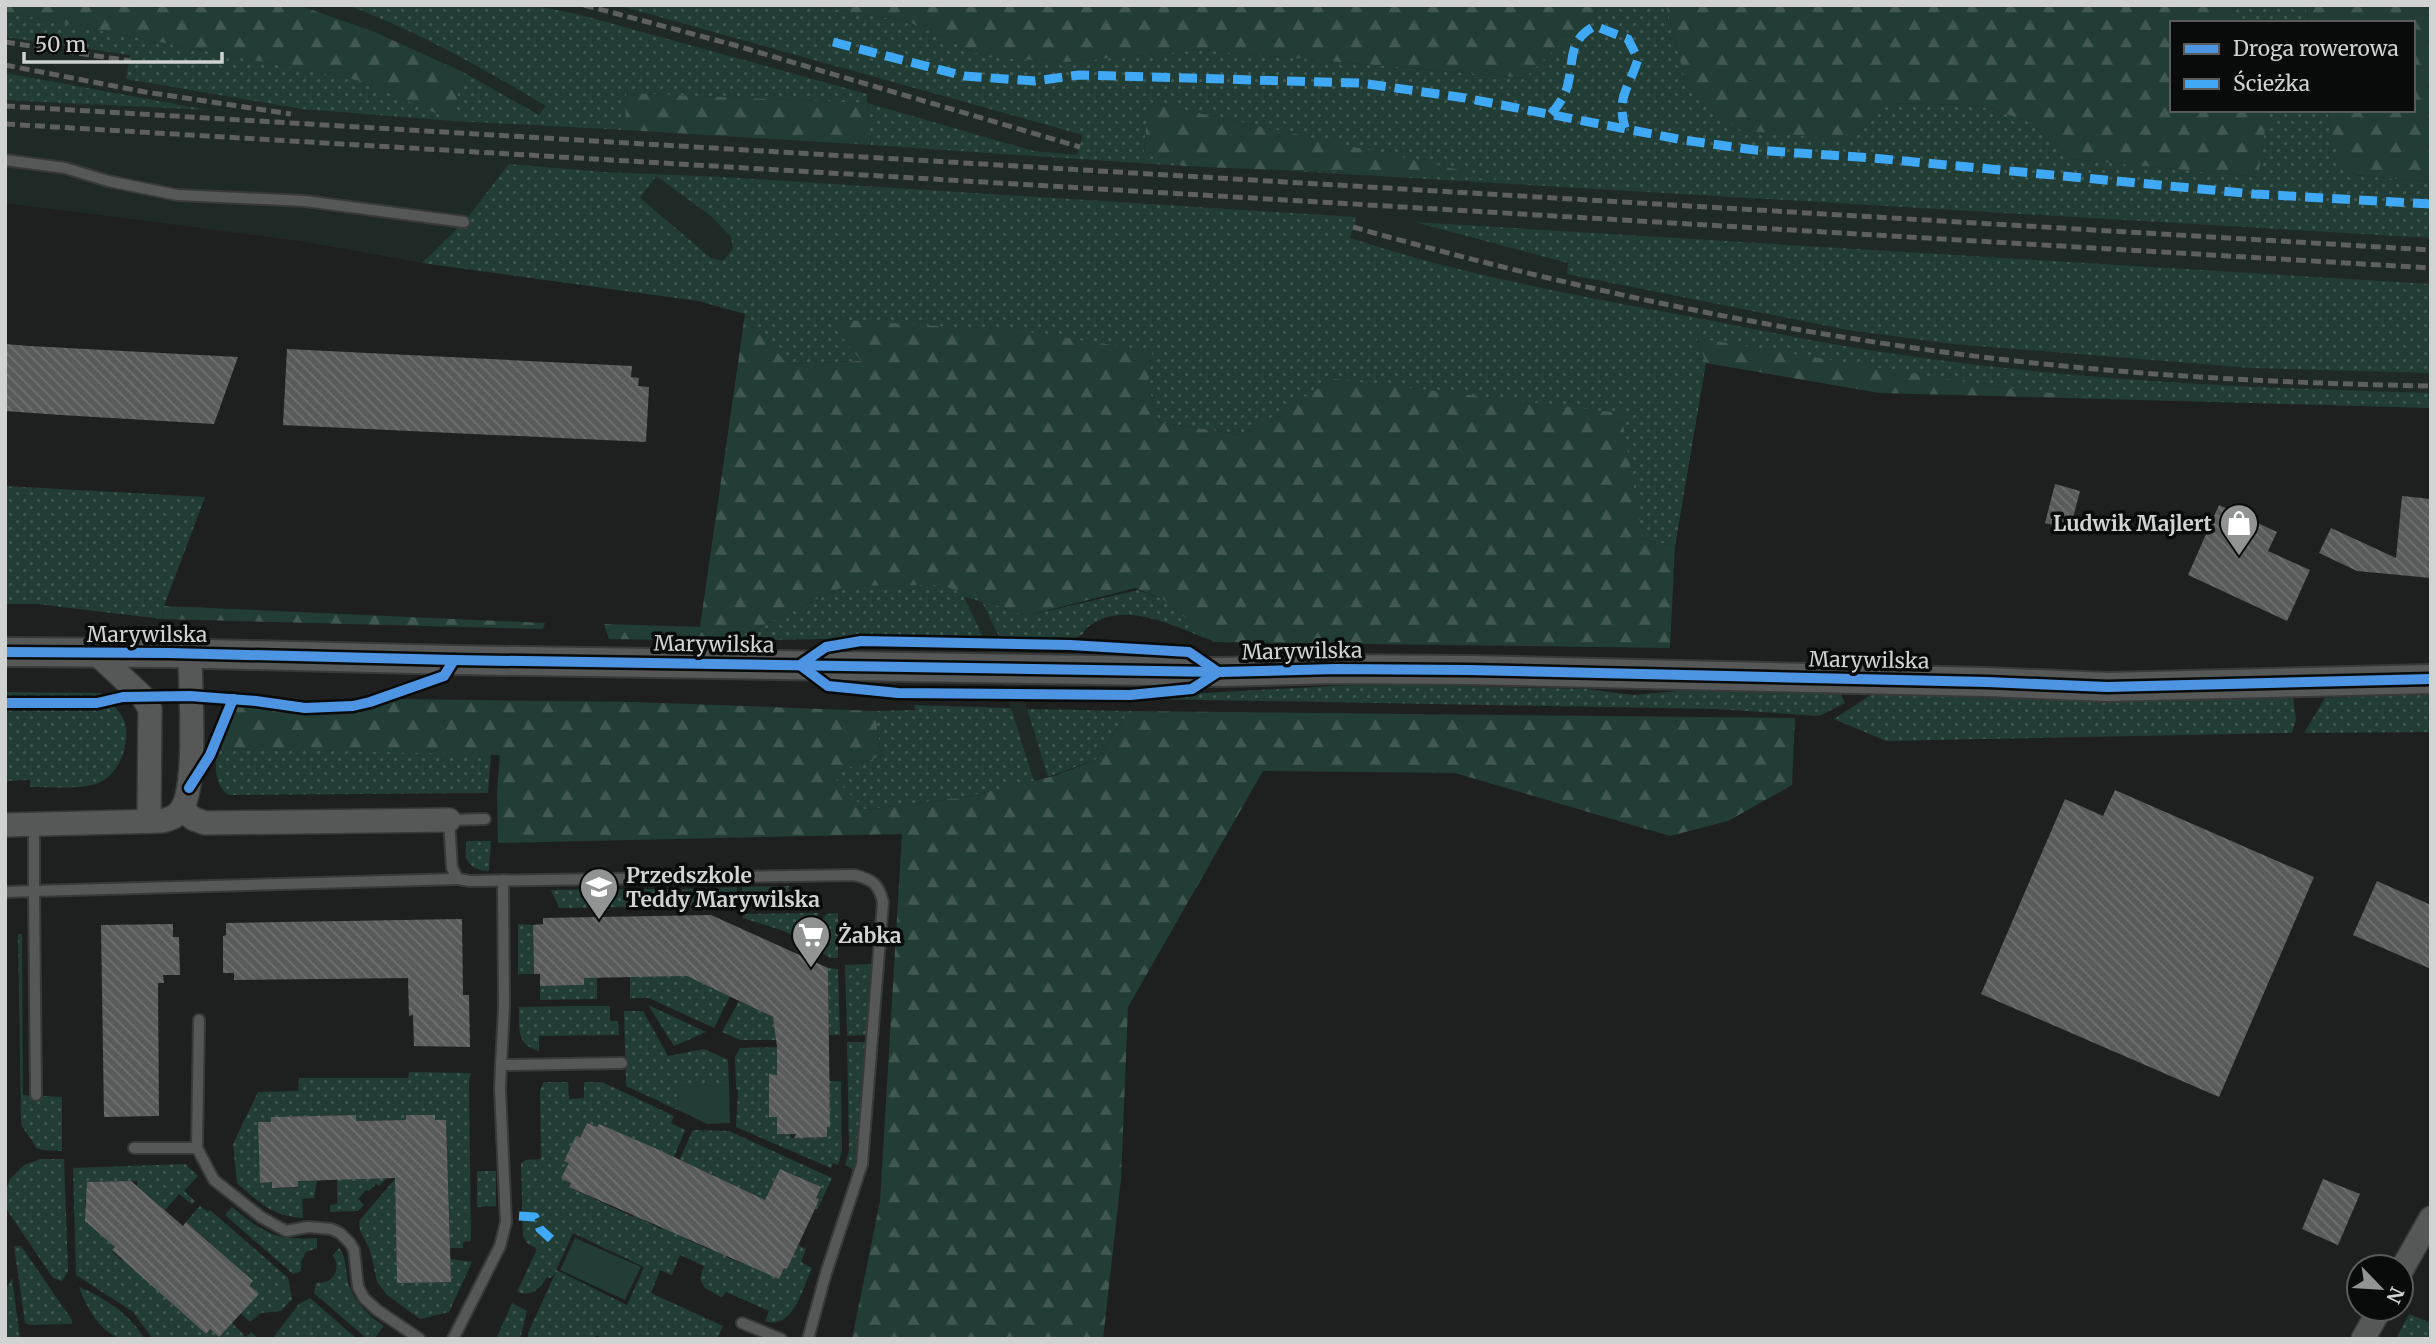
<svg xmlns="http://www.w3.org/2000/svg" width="2436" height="1344" viewBox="0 0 2436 1344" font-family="Merriweather,serif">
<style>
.built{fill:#1f2925}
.grass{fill:url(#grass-dots);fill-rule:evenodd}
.forest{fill:url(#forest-firs)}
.park{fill:#213d35}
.building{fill:url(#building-back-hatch)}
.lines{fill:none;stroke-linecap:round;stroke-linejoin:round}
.service-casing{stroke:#383a39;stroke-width:14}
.minor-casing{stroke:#383a39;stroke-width:26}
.tertiary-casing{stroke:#383a39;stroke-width:32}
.service{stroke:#565857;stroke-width:10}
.minor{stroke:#565857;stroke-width:23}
.tertiary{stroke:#565857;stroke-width:28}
.rail{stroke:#5e5f5f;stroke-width:5;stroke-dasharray:10 5;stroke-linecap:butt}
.quiet{stroke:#3fa9f5;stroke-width:9;stroke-dasharray:18 9;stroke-linecap:butt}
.cycleway-casing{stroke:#090a0a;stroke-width:15}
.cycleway{stroke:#4d94e3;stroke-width:10}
.labels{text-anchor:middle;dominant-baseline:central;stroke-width:7;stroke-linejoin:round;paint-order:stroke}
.poi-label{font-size:21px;font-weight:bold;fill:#d0d3d2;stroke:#090a0a;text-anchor:start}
.street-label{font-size:21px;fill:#d0d3d2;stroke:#090a0a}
</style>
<defs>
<pattern id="grass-dots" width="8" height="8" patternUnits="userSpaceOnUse" patternTransform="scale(1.75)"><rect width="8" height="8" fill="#213d35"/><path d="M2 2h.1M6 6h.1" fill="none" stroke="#405851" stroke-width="1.8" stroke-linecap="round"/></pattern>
<pattern id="forest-firs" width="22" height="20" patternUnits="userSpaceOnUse" patternTransform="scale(1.75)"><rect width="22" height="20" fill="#213d35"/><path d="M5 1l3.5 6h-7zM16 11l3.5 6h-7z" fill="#405851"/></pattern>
<pattern id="building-back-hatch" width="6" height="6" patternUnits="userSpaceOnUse" patternTransform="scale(1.75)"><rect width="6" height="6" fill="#595b5a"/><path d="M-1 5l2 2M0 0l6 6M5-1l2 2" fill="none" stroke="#707271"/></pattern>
</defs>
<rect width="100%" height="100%" fill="#1e201f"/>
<g class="built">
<polygon points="5,5 810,5 909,22 1524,78 1601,5 1666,5 1687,87 2071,159 2431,182 2431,408 1880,393 1706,363 1675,546 704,302 422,263 300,241 5,203"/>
<polygon points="963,597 982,602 1012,661 1048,777 1034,781 996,662"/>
</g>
<g class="grass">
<path d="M347 5H531L577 14 867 94V103L1034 151 1077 155 1083 135 617 5H810L909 22 985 57 1067 62 1200 50 1524 78 1601 5H1666L1687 87 1849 141 1890 103 1966 105 1990 108 2031 123 2071 159 2257 177 2268 110H2327L2332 136 2354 175 2431 182V238L1275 170 1496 178 1148 102 1144 153 1183 166 871 145 867 103 626 93 625 130 454 121 302 109 126 79 130 55 5 37V12L361 81 453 120 461 71 539 115 546 106C482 68 417 31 347 5Z"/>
<polygon points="2236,5 2305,5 2309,23 2245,23"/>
<polygon points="5,73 208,110 5,100"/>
<path d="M509 164 604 172 722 177 1356 217 1350 238C1459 274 1574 295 1687 316 1752 328 1817 343 1882 352 2064 380 2247 388 2431 393V408L2106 399 1989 386 1697 339 1706 363 1675 546 1643 539 1334 379 1243 435 1159 422 1148 386 1152 351 829 320 861 361 786 364 745 314 698 301 422 263 464 222ZM656 176 711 216 731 237 733 249 723 261 711 258 640 198Z"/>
<polygon points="1414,222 2431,284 2431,373 2251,368 1953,344 1848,330 1567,274 1568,263"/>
<polygon points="5,486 205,497 164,606 162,619 37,604 5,604"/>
<path d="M941 585 1026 616 1138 590 1163 599 1211 640C1178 628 1128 601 1094 623 1089 626 1085 628 1083 634L1071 640H1001L982 602 964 597 984 639 911 637 730 641 845 586Z"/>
<polygon points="1370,684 1587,689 1633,695 1700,689 1840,692 1845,703 1819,716 1716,709 1151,699 1151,696"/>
<polygon points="5,692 101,693 106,698 95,700 5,699"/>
<polygon points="1875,692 2188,699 2293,696 2296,720 2292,733 1886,741 1834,719"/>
<polygon points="2431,694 2431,732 2304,733 2325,698"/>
<path d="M113 704C117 710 123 716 125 723 131 746 117 780 92 785 72 789 50 787 30 787V780L5 781V706L81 707Z"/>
<polygon points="914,705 1011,708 1034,781 965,797 865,810 830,774 881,756 875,711 915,710"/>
<polygon points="1027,709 1129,711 1097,759 1048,777"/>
<path d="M216 748 491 754 488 793 228 795C213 783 216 766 216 748Z"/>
<path d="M467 841H491L489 871C470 871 462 859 467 841Z"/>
<polygon points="789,886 789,904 742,905 742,887"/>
<polygon points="737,887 738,904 682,905 682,889"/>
<polygon points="626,889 627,907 559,908 551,890"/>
<polygon points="633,889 674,889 674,906 633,907"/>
<polygon points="819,913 804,941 784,931 743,918 743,914"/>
<polygon points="838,913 838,958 830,958 809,944 826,914"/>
<polygon points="518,924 533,925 534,974 518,974"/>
<path d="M18 934H22L23 1095 62 1097V1151L43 1150 36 1148C32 1138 24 1132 21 1123Z"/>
<polygon points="871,964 866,1035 847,1036 845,965"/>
<polygon points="828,968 838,969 840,1035 829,1035"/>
<polygon points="687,976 730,996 714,1028 649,998 630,998 630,977"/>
<polygon points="584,978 597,978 597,999 540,1000 540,986 584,985"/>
<polygon points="739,1001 777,1019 777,1040 740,1040 722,1032"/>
<polygon points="648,1005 706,1032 674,1046"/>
<path d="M574 1006H610V1021H618L619 1035 539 1036V1051C516 1046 519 1026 519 1007Z"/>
<polygon points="624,1011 643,1011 668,1056 704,1049 728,1060 729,1085 679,1086 678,1110 626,1086"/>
<polygon points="847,1042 866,1042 859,1163 856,1171 845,1165 849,1150"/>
<polygon points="777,1047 778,1075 769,1075 770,1117 777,1117 777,1134 791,1134 791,1138 827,1137 827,1127 830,1126 829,1081 841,1081 842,1151 838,1165 833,1163 831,1168 736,1127 738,1089 736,1089 735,1057 740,1048"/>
<path d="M409 1072 471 1073 469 1082 471 1241 463 1242V1248H449L446 1120H435L434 1115H406V1120L356 1121 355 1115 271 1117V1122H259L260 1182H272L273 1188H298V1181L317 1180 314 1198 302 1199 303 1218C272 1217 259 1202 237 1183L233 1144 258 1092 298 1091 299 1078H408Z"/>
<path d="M544 1082H568L569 1099 584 1098V1082H602L674 1116 671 1123 685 1130 674 1157 599 1124 597 1127 587 1123 580 1138 576 1137 564 1161 569 1163 562 1178 571 1183 569 1187 633 1217 636 1212 646 1216 645 1221 661 1229 664 1224 689 1236 688 1240 711 1250 714 1246 728 1252 726 1257 779 1278 784 1268 787 1269 798 1245 806 1249 801 1262 812 1268C803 1287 793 1331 765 1321L769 1311 726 1292 722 1298 705 1288 700 1279 704 1266 680 1255 672 1275 660 1270 651 1293 723 1326 717 1339H604L596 1335 594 1339H528V1333L556 1272 551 1278 547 1277C539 1289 534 1297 517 1292L537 1249 527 1243 523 1236 521 1163 526 1160 541 1159 540 1090ZM573 1233 644 1267 627 1305 556 1270Z"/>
<polygon points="693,1130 729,1131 832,1178 817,1210 815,1209 819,1199 816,1198 821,1187 787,1172 777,1175 765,1200 714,1180 715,1176 700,1169 677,1165"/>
<polygon points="41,1159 64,1159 68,1271 62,1281 53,1278 7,1210 6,1190 10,1179 24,1165"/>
<polygon points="185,1164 198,1176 184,1191 195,1201 192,1204 179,1194 165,1210 137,1186 137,1181 88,1182 87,1200 85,1200 87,1223 115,1247 112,1251 121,1260 126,1255 137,1272 205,1333 210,1329 219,1337 232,1323 246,1337 251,1332 259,1339 153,1339 133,1312 76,1275 73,1168"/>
<polygon points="477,1171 496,1171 496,1206 477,1207"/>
<polygon points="386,1174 386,1179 379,1186 376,1184 369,1191 366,1190 358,1199 364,1205 358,1211 330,1212 330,1205 337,1204 337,1179"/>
<polygon points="395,1179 397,1283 451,1281 450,1259 472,1262 449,1312 420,1319 387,1295 377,1282 370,1250 360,1230 359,1221"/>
<polygon points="200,1206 208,1212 210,1210 288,1278 292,1299 281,1311 261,1313 250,1322 239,1312 243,1308 245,1309 258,1294 206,1248 210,1242 186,1222"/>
<path d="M232 1207C264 1233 275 1241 317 1238V1248L306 1252 301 1261V1271L293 1274 225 1215Z"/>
<polygon points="14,1246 21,1246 72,1320 72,1324 30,1325 25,1323"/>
<path d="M339 1248C347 1258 345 1270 348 1282 353 1301 368 1315 384 1326L374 1339H367L314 1293 316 1283C333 1284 342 1270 333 1255Z"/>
<polygon points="12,1278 20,1339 5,1339 5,1291"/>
<path d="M79 1287C106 1298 129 1314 145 1339 138 1339 129 1340 122 1339 100 1333 86 1306 79 1287Z"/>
<polygon points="310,1298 357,1339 322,1339 319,1336 317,1339 272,1339 299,1304"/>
<polygon points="512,1303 527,1311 520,1339 496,1339"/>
<polygon points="2409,1314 2431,1323 2431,1339 2396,1339"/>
</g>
<g class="forest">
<polygon points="5,5 298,5 372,31 461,71 454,121 361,81 5,12"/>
<polygon points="810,5 1601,5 1525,78 1200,50 1067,62 985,57 909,22"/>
<polygon points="1666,5 2236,5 2245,23 2172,23 2172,110 2268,110 2258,177 2071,159 2031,123 1990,108 1965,105 1891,103 1849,141 1740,130 1687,87"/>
<polygon points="2305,5 2431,5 2431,182 2355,175 2342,163 2332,136 2327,110 2413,110 2413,23 2309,23"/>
<polygon points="626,93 867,103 871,145 625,130"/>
<polygon points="1148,102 1501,179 1183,166 1144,154"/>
<polygon points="745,314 787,364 861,361 828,319 1028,332 1152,351 1148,386 1159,422 1242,435 1334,379 1621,413 1643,539 1675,546 1670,648 1213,642 1163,599 1135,588 1026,616 941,585 845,586 730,641 609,639 604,624 700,627"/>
<polygon points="1697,338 1989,386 2106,399 1880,393 1706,363"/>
<polygon points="164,606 522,622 545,623 543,629 162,619"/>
<polygon points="395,699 635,702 875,711 881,756 831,774 865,810 965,797 1054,776 1097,759 1129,711 1795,718 1792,785 1728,821 1670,836 1455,773 1263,771 1128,1007 1121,1179 1103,1339 852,1339 880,1201 902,834 498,843 497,792 500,755 216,748 236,705 308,712 355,711"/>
</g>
<g class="park">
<polygon points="729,1085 730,1123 707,1124 678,1110 679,1086"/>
<polygon points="575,1238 641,1267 625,1300 560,1270"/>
</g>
<g class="building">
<polygon points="5,344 29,346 238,357 214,424 61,415 5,411"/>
<polygon points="287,349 632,366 631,377 639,378 638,386 649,387 646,442 283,425"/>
<polygon points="2055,484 2080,491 2070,529 2045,523"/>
<polygon points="2402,496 2431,499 2431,578 2357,571 2319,553 2331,528 2396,558"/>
<polygon points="2219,505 2277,532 2268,551 2310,570 2287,621 2188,575"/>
<polygon points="2115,790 2314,877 2219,1097 1981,994 2065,799 2103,816"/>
<polygon points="2377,881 2431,905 2431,969 2353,935"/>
<polygon points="711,915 828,968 830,1127 827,1127 827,1137 794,1138 796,1134 777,1134 777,1117 769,1117 769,1074 777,1075 777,1047 773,1017 687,976 584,978 584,985 540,986 540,974 534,974 533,925 543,924 543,918"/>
<polygon points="462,919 463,995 469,995 470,1047 414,1046 413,1015 409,1016 408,978 234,980 234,973 223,973 223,936 226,935 226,923"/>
<polygon points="173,924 173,937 179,937 180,975 163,975 164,983 158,983 159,1116 104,1117 101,925"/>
<polygon points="356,1115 356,1121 406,1120 406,1115 435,1115 435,1120 446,1120 451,1282 397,1283 395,1178 298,1181 298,1187 272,1188 272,1182 260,1183 258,1122 271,1122 271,1117"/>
<polygon points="587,1123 597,1127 599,1124 657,1149 765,1200 780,1169 821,1187 816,1198 819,1199 815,1209 787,1269 784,1268 779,1279 569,1187 571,1183 561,1178 569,1163 564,1161 576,1136 580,1138"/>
<polygon points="2323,1179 2360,1194 2338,1245 2302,1229"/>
<polygon points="131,1181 183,1226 186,1222 253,1281 249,1285 259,1294 219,1337 210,1329 206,1334 112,1250 115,1247 85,1221 87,1182"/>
</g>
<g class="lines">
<defs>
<g id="service">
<polyline points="5,160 65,168 108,181 177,195 305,201 464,222"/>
<path d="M485 819 449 820 452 868 458 879 470 881 854 875C872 879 879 884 883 902L862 1164 826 1273 808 1339"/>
<polyline points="5,892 34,891 34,824"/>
<polyline points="199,1020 197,1148 214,1180 261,1217 286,1231 308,1227 331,1229 340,1233 350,1243 354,1250 358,1287 364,1298 377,1310 420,1339"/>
<polyline points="501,1065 504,1007 503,880"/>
<polyline points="36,1095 34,891 458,879"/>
<polyline points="134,1148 197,1148"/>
<polyline points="742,1323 781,1339"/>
<polyline points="453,1339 500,1246 506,1222 500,1089 501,1065 622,1063"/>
</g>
<g id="minor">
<polyline points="96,653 142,696 150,709 149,821"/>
<polyline points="182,810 194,819 205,823 449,820"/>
<path d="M5 825 162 821C169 819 177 817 181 810 198 787 190 686 190 653"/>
<polyline points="2401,1271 2431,1218"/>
<polyline points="2363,1339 2380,1309"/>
</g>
<polyline id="tertiary" points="5,652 169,653 454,660 1218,672 1336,669 1468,670 1987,682 2107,687 2431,679"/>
</defs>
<use href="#service" class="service-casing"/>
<use href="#minor" class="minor-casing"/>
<use href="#tertiary" class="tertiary-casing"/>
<use href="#service" class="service"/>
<use href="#minor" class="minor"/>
<use href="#tertiary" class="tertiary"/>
<g class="rail">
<polyline points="584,5 734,45 1080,147"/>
<polyline points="5,42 130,61"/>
<polyline points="5,65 145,92 291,114"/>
<polyline points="5,106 2431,250"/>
<polyline points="5,124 2431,268"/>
<path d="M1353 227C1540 280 1729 322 1922 349 2090 373 2260 383 2431 386"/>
</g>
<g class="quiet">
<polyline points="833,42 964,76 1035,81 1079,75 1361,83 1465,98 1683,140 1755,150 1873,158 2254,194 2431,204"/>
<path d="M1551 114C1559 105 1565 96 1568 84 1574 59 1568 40 1595 26L1628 39 1638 59C1629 89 1616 96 1625 128"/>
<polyline points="519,1216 535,1217 540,1229 551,1239"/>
</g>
<defs>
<g id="cycleway">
<polygon points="861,641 1070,645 1189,652 1218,672 1192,689 1130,695 898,693 828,686 800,665 826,647"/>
<polyline points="5,652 169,653 454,660 1218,672 1336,669 1468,670 1987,682 2107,687 2431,679"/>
<polyline points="5,703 97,703 123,697 190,696 256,701 305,708 353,706 370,702 444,676 454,660"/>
<polyline points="189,788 210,755 233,699"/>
</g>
</defs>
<use href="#cycleway" class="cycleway-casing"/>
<use href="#cycleway" class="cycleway"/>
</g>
<defs>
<symbol id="shop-pin" viewBox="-11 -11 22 30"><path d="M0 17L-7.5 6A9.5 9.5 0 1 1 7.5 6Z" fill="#929493" stroke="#090a0a"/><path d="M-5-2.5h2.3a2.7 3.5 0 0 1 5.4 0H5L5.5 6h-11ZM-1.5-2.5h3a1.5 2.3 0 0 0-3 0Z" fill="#fff"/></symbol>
<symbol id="school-pin" viewBox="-11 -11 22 30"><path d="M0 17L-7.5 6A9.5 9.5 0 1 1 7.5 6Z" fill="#929493" stroke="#090a0a"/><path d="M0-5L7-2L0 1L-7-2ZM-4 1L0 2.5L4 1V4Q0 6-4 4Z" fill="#fff"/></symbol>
<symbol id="supermarket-pin" viewBox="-11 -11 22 30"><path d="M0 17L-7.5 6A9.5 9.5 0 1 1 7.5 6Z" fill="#929493" stroke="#090a0a"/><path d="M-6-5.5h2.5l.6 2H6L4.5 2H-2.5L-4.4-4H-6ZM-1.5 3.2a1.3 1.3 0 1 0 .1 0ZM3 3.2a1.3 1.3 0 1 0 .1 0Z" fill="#fff"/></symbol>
</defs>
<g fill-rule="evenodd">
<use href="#shop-pin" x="2217" y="501" width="44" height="60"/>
<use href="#school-pin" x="577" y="865" width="44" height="60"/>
<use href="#supermarket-pin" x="789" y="913" width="44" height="60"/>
</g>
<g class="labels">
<g class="poi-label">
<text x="2212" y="523" text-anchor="end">Ludwik Majlert</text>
<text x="626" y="875">Przedszkole<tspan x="626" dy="24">Teddy Marywilska</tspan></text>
<text x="838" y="935">Żabka</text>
</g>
<g class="street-label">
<text x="147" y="634">Marywilska</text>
<text transform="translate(714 644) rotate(1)">Marywilska</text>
<text transform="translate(1302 651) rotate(-1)">Marywilska</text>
<text transform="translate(1869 660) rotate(1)">Marywilska</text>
</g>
</g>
<rect width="2436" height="1344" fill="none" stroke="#d0d3d2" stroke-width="14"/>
<rect x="2170" y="21" width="245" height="91" fill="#090a0a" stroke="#595a5a" stroke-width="2"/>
<rect x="2184" y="44" width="35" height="10" fill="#4d94e3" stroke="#595a5a" stroke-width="2"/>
<text x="2233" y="56" font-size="21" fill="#d0d3d2">Droga rowerowa</text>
<rect x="2184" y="79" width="35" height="10" fill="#3fa9f5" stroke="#595a5a" stroke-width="2"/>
<text x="2233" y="91" font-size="21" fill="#d0d3d2">Ścieżka</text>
<g transform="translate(2380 1288) rotate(115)"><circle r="33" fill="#090a0a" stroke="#595a5a" stroke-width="2"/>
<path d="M0-5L12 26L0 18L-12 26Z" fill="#929493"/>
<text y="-10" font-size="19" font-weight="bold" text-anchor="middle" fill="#d0d3d2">N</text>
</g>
<path d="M24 52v10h198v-10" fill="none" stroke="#d0d3d2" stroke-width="3.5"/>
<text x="35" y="52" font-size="21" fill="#d0d3d2" stroke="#090a0a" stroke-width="5" paint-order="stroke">50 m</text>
</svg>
